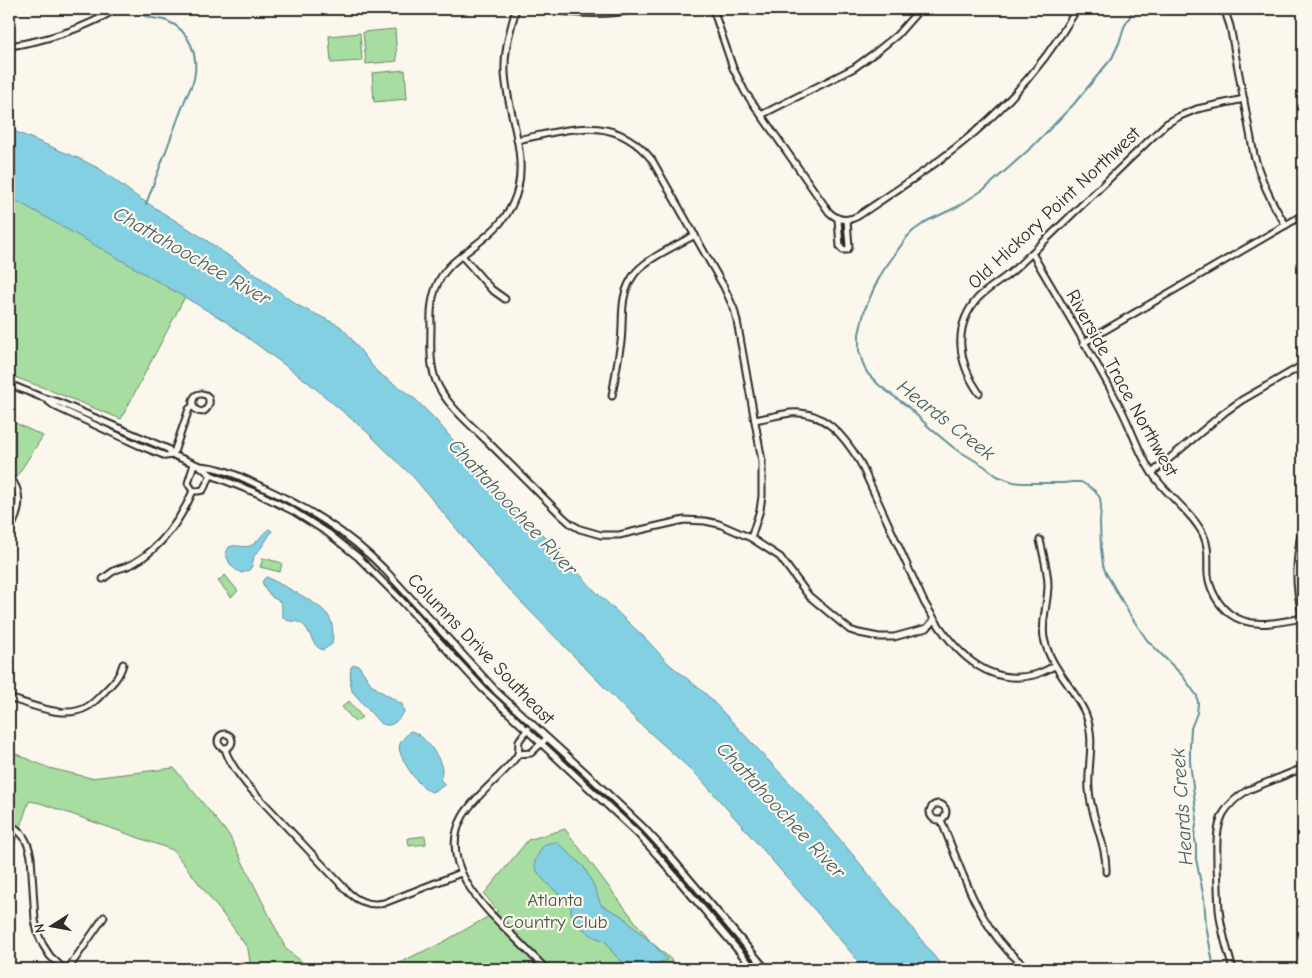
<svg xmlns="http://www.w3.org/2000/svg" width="1312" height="978" viewBox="0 0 1312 978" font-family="'Comic Neue',sans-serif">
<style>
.green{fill:#a7dda0;stroke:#698466}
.water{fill:#84d0e3;stroke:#608e99}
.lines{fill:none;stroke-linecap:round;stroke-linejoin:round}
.stream{stroke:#608e99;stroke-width:2}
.minor-casing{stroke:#2b2b2b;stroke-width:9}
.minor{stroke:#fbf7ec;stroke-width:5}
.labels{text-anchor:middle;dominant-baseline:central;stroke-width:4.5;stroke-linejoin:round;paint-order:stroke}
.street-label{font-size:19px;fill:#2b2b2b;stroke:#fbf7ec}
.park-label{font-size:19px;fill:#4a5848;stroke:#fbf7ec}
.water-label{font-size:20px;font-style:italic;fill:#465d62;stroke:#fbf7ec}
</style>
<rect width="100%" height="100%" fill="#fbf7ec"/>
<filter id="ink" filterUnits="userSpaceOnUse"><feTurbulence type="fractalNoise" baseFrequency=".02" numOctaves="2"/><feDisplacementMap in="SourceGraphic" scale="10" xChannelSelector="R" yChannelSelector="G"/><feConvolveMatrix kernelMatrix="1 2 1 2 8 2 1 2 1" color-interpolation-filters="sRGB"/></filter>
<g filter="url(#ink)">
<g class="green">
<polygon points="395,29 397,61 366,64 363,32"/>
<polygon points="360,33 362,61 331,63 329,36"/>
<polygon points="405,70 407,99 374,102 372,73"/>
<polygon points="9,186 187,293 121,419 47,389 9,375"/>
<polygon points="9,420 43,436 15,479 9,472"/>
<polygon points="263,558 282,563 280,572 260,567"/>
<polygon points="225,575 238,591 231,597 218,581"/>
<polygon points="349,701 362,717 355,722 342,707"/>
<polygon points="9,751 49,768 91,778 174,768 229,835 286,949 306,965 316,969 251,969 248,949 232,926 173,850 40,803 29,801 15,842 9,875"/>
<polygon points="565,829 650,941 682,969 389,969 415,955 438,945 498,911 484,894 528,840"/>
<polygon points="425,836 426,844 409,846 408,838"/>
</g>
<g class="water">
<polygon points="9,129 80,159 100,169 136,196 200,236 258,276 297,305 340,326 346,332 377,372 414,398 435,419 494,488 548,540 597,593 645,638 669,664 706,694 816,811 853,855 905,919 944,969 865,969 784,874 699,777 636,720 495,575 415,479 367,432 309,383 225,321 128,264 24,205 9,198"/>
<path d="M269 529 272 531 261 548 254 556 252 566 249 570 242 573C232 569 228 563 226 553L229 547C236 544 242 548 250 546 258 543 262 533 269 529Z"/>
<path d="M267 577C283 586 316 601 327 614 334 622 333 635 332 644L323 650C310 646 312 630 301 623 296 620 287 623 283 617 280 612 284 607 280 602 278 600 276 599 273 598 268 594 265 588 262 582L265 578Z"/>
<path d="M354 665H357L359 666 371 684 380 691 402 704 404 712C397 721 391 730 379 722L352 691C350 683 350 675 351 667Z"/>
<path d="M410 731C422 732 443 759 442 772 442 772 441 778 440 779L445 785 432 792C431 792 426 789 425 789 417 783 395 753 400 744 402 739 407 735 410 731Z"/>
<path d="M557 842 584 867 594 886 601 905 624 917 630 924 655 946 667 959 665 961 659 962 654 969H635L620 960 613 953 605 941 594 937 578 925 571 912V904C561 895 535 877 535 864 534 860 537 857 539 853 544 843 546 843 557 842Z"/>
<polygon points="681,963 690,965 698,969 671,969 672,965"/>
</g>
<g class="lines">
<g class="stream">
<path d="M131 9C138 13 145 17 152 18 157 19 162 19 167 21 190 30 199 56 194 79 192 86 188 93 185 100L146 204"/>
<polyline points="1134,9 1124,27 1119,43 1112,58 1073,105 1033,146 986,188 957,207 927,221 913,231 907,237 883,271 875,286 865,309 859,334 859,351 864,367 868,374 880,386 907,406 931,429 954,448 984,466 997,476 1013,482 1021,483 1064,483 1072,482 1081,482 1088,486 1095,491 1100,498 1101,506 1100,523 1101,548 1103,565 1106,573 1130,615 1147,640 1182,675 1197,696 1198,704 1197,713 1191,728 1190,745 1190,762 1197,819 1194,836 1196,844 1196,859 1204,898 1206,925 1214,969"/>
</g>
<defs>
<g id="minor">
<path d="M516 9C509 34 502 57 506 83 510 117 526 153 518 188 511 219 489 235 465 253 459 258 453 262 448 268 433 284 430 304 431 325 431 343 429 363 436 381 446 405 469 423 487 441 512 466 537 491 562 516L571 524 580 529 601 535H619L684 520 705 521 719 524 751 538 780 557 809 596 850 630 859 633 879 637H894L927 628 934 620"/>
<path d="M552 9C580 15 609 15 637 9"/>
<path d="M713 9 733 68 745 92 829 212C837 220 847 222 858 216 898 189 939 163 975 132 1016 97 1050 55 1077 9"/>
<path d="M1222 9 1226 14 1230 26 1254 155C1261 180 1271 203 1286 225"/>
<path d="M9 46C18 45 27 43 36 41 65 34 91 25 116 9"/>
<polyline points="761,115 854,68 876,52 897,35 920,9"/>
<path d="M517 140C568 130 614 112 652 160L724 287 734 309 737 321 762 461V496L760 510 751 538"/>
<polyline points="838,219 840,247 843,250 847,250 849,247 847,220"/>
<path d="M1032 253C1061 304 1092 353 1119 405 1131 427 1138 452 1152 473 1166 495 1192 512 1203 534 1210 549 1207 560 1208 575 1210 590 1218 605 1230 614 1252 630 1279 622 1303 618"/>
<polyline points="462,256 491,289 505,299"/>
<polyline points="1083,343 1303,215"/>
<polyline points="9,384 41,397 58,402 168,449 173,455 200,466"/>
<path d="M979 393C958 363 952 327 978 298 987 289 999 282 1009 274 1017 268 1024 260 1032 253L1166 124 1180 116 1197 109 1244 99"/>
<path d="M612 396C615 378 618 360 621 342 624 316 618 295 636 272 648 258 679 244 695 235"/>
<polyline points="48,401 56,407 138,445 166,456 173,455"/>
<path d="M755 420C766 418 778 415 790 413 824 410 844 436 860 462L924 602C947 642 981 688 1034 675 1041 673 1048 669 1055 666"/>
<path d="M173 455 189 409 193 406C192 400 194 394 201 394 218 394 205 424 193 406"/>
<polyline points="1152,473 1225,412 1242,400 1303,365"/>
<path d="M9 477C24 492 20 514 9 530"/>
<polyline points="193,491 188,483 194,464"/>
<polyline points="193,491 198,491 203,490 211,475"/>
<path d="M1302 527C1296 562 1294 583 1303 618"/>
<path d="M1040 540C1043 555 1048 570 1048 585 1048 603 1041 621 1044 638 1050 668 1075 688 1086 715 1096 741 1087 764 1089 790 1091 818 1107 844 1106 872"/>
<path d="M103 579C107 576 111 572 116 570 122 567 128 567 134 563 161 548 181 519 193 491"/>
<path d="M9 698C32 705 65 720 87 707 94 703 99 697 104 692 113 683 120 676 123 664"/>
<path d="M528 729C525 733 521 737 519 741 518 746 520 752 517 756 501 778 477 793 463 816 437 862 481 905 511 934 523 946 535 958 546 969"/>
<circle cx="225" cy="741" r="7"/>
<path d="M225 748C227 759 239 775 247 785L349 893C359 902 370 906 384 903L461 873"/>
<polyline points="518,754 531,753 547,738"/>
<circle cx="938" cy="812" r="8"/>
<path d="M941 820C960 866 974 914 1008 951 1015 957 1021 964 1029 969"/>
<path d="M9 824C23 832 28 841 31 857L35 920 38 934 43 945 50 956 64 969"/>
<polyline points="68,969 104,917"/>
<path d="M754 969 658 856 638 834 483 689 399 598 358 557 328 533 293 511 259 494 211 475 200 466C221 467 239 476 258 485 306 507 347 531 384 569L498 693 585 772 644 828 669 855 766 969"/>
<path d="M1233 969C1227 950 1221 930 1219 909 1218 895 1218 881 1217 867 1217 849 1215 831 1223 814 1229 804 1238 796 1248 790L1303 768"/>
</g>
</defs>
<use href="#minor" class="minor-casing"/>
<use href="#minor" class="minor"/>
</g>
</g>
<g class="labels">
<g class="street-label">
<text transform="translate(1054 208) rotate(-43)">Old Hickory Point Northwest</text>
<text transform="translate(1122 383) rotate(61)">Riverside Trace Northwest</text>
<text transform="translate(481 649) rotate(46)">Columns Drive Southeast</text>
</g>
<g class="park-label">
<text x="555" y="900">Atlanta<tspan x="555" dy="22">Country Club</tspan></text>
</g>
<g class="water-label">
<text transform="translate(192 256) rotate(30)">Chattahoochee River</text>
<text transform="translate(946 420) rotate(38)">Heards Creek</text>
<text transform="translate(513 507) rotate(47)">Chattahoochee River</text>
<text transform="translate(1182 807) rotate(-94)">Heards Creek</text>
<text transform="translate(781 810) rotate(47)">Chattahoochee River</text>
</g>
</g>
<rect width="1312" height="978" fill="none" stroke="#fbf7ec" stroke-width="30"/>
<rect x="15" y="15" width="1282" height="948" fill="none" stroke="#2b2b2b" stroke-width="2" filter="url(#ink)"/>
<g transform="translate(52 926) rotate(259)" stroke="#fbf7ec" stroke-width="4" paint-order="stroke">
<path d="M0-4L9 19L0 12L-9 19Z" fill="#2b2b2b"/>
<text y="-8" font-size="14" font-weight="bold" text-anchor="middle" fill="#2b2b2b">N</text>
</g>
</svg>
